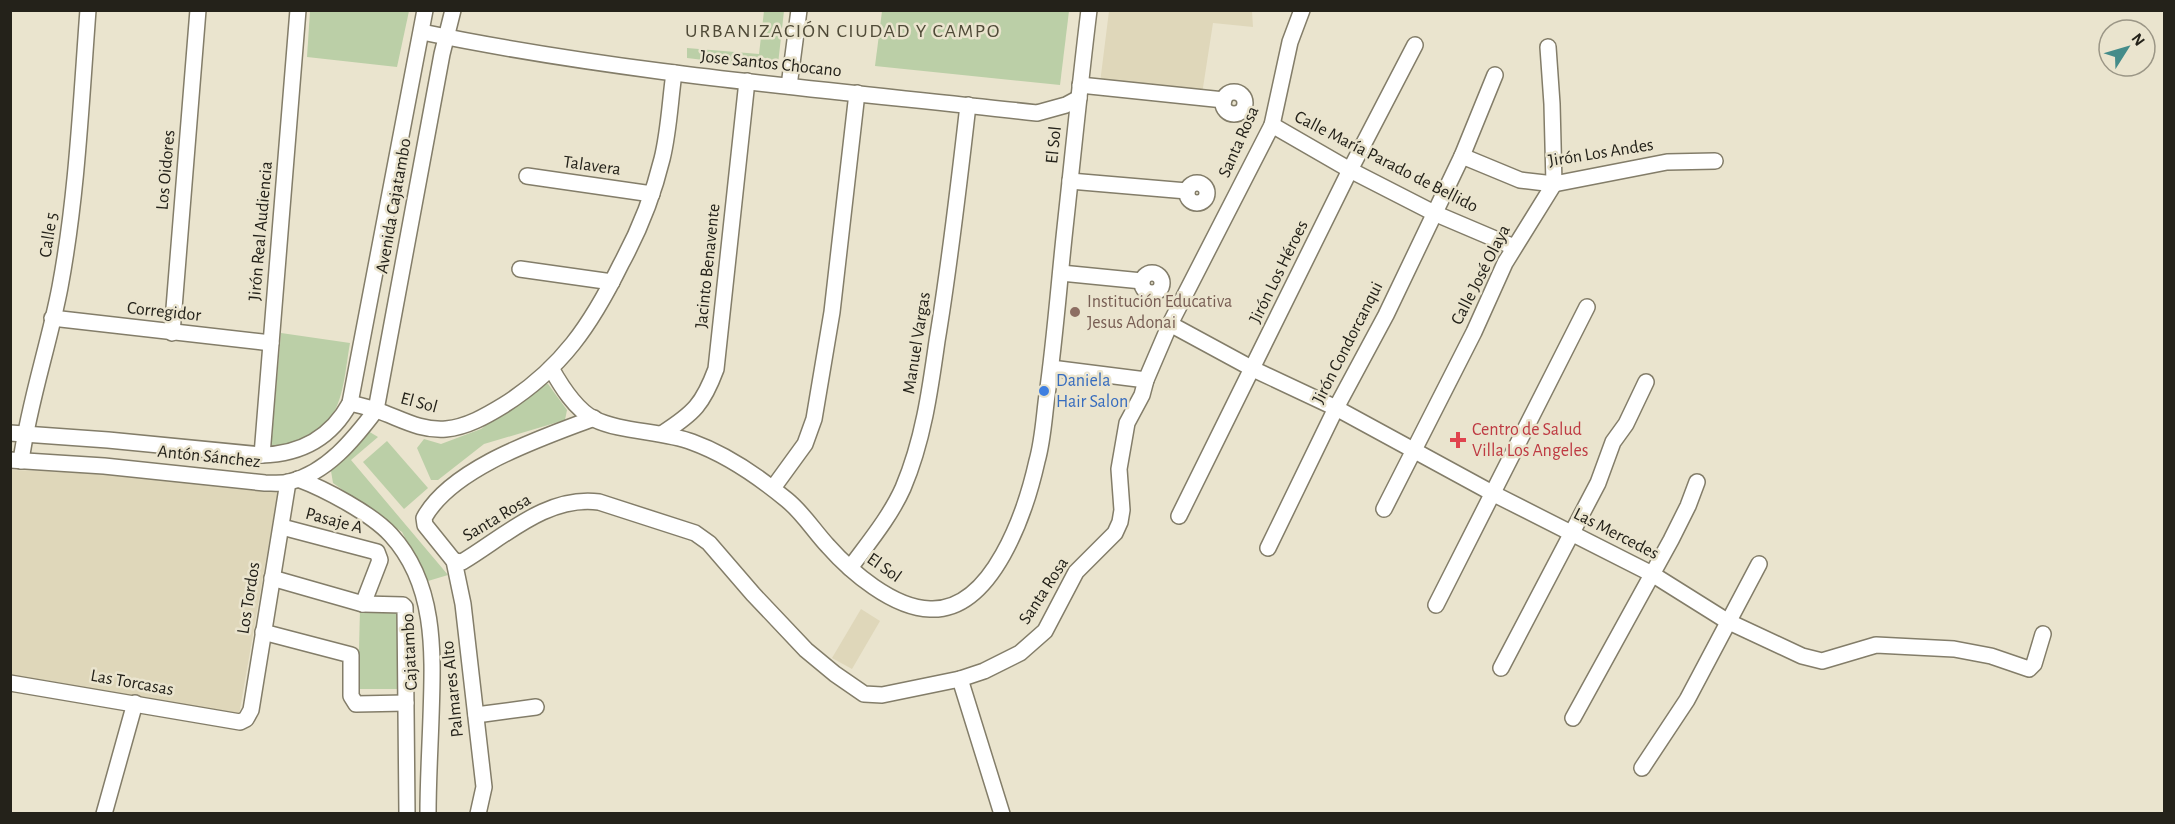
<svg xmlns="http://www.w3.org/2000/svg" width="2175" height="824" viewBox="0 0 2175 824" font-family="'Alegreya Sans',sans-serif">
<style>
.built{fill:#dfd7ba}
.green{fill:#bbcfa7}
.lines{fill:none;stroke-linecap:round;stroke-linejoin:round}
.minor-casing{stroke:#837d69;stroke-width:18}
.minor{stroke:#fff;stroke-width:15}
.education-dot{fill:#8d6e63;stroke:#eae4ce;stroke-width:2}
.shop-dot{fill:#3f7fe0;stroke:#eae4ce;stroke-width:2}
.health-dot{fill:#e0444e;stroke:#eae4ce;stroke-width:2}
.labels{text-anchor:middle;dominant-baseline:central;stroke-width:5;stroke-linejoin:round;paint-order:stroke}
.street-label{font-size:18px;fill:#24221a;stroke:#eae4ce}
.education-label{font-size:18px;fill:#785e54;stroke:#eae4ce;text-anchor:start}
.shop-label{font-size:18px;fill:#366cbe;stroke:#eae4ce;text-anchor:start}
.health-label{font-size:18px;fill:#be3a42;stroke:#eae4ce;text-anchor:start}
.neighbourhood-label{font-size:20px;letter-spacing:1.5px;fill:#504b38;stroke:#eae4ce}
</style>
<rect width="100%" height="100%" fill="#eae4ce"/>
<g class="built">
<polygon points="1109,11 1252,11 1253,27 1213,23 1202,94 1100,83"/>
<polygon points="11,470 129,474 278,491 239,715 11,676"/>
<polygon points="861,609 880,621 852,669 832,658"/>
</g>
<g class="green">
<polygon points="310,11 409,11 397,67 307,57"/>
<polygon points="764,11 784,11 778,64 771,68 687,58 687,48 759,54"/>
<polygon points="882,11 1069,11 1060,85 875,66"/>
<path d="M281 333 350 343C343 383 344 426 299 442 290 445 280 446 271 448Z"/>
<polygon points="540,384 548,384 567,410 565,420 484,444 438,480 431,480 417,448 424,439 441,444 481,429"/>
<polygon points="368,431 378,437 351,460 448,575 428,581 402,532 333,483 331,471"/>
<polygon points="387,441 428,488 404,509 363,462"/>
<polygon points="360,609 401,610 400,689 358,689"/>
</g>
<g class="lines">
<defs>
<g id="minor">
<path d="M422 32C625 74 832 90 1037 113L1066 105 1079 98"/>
<polyline points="1080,85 1224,100"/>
<polyline points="789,86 799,10"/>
<circle cx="1234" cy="103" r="11"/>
<polyline points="1272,125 1350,170 1434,213 1514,247"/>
<polyline points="1462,156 1520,180 1554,184 1667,162 1715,161"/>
<polyline points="527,176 652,194"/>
<polyline points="1070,181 1187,191"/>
<circle cx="1197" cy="193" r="10"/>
<polyline points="520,269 612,282"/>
<circle cx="1152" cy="283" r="10"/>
<polyline points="1061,273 1142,281"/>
<polyline points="52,318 271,343"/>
<polyline points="1170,324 1253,369 1336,408 1494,494 1652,574 1727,621 1802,656 1822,661 1876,645 1954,649 1991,656 2029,669 2034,664 2043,634"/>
<polyline points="172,333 198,10"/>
<path d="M551 368C561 386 575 409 594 419 620 432 663 431 692 442 728 455 758 476 787 500 803 513 814 531 828 546 851 572 893 608 930 609 993 612 1026 510 1037 461 1043 440 1044 417 1047 395 1055 339 1059 283 1065 228 1073 155 1080 83 1089 10"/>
<polyline points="1051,368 1146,380"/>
<path d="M350 403C358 405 368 407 376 410 400 418 419 431 446 429 467 427 486 416 504 405 562 368 591 325 621 264 639 231 653 196 662 159 669 131 670 101 674 73"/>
<path d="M10 433 108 440 262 455C301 454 331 438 350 403L425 10"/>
<path d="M663 433C694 413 703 404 716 369L747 81"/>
<polyline points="262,455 298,10"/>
<path d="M10 460 104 466 265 483C273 483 282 484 289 482 327 473 354 439 376 410L442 54 453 10"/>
<path d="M21 461C29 402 49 345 60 287 77 196 81 103 88 10"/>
<path d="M298 479C325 489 372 514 391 535 437 585 433 655 431 717 430 749 428 781 428 814"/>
<polyline points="773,488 805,444 814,419 832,312 857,93"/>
<polyline points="1384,509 1474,332 1505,263 1554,184 1552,104 1548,47"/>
<polyline points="1179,516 1350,170 1415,45"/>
<polyline points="282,527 377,552 380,560 363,604"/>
<polyline points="1268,548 1336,408 1386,315 1462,156 1495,75"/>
<path d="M454 561 462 562C504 537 547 495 599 502L695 533 709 543 753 594 806 650 835 674 864 694 882 695 960 679 984 671 1020 653 1045 631 1076 572 1115 533 1120 522 1122 510 1119 469 1127 423 1142 395 1146 380 1170 324 1272 125 1290 42 1302 10"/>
<path d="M850 568C869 542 890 517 903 488 923 441 930 391 937 341 950 263 959 184 968 105"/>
<polyline points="272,578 363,604 403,605 405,607 407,814"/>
<polyline points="1436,605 1587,307"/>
<polyline points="263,632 351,655 351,696 356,704 406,703"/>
<polyline points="1501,668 1598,483 1613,442 1626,424 1646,382"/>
<polyline points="960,679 1002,814"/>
<polyline points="10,683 240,722 246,719 251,710 288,482"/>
<polyline points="476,715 536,707"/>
<polyline points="1573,718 1671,540 1688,506 1697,482"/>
<polyline points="1642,768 1687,700 1759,564"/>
<polyline points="104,814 135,703"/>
<path d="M478 814 484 787 463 604 454 561 425 525 424 518C452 467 542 438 594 418"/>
</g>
</defs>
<use href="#minor" class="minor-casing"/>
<use href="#minor" class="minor"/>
</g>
<circle class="education-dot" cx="1075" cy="312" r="6"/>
<circle class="shop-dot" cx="1044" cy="391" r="6"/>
<path class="health-dot" d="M1455 431h6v6h6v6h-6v6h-6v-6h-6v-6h6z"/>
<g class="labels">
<g class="street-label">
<text transform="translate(771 64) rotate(6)">Jose Santos Chocano</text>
<text transform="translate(1239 142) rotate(-66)">Santa Rosa</text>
<text transform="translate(1054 145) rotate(-84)">El Sol</text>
<text transform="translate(1601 153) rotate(-9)">Jirón Los Andes</text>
<text transform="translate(1386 162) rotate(27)">Calle María Parado de Bellido</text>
<text transform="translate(592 166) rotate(8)">Talavera</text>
<text transform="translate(166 170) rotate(-85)">Los Oidores</text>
<text transform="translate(394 206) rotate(-80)">Avenida Cajatambo</text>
<text transform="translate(261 231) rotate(-85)">Jirón Real Audiencia</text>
<text transform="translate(49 235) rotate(-81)">Calle 5</text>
<text transform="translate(708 266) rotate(-84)">Jacinto Benavente</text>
<text transform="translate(1279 272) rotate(-64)">Jirón Los Héroes</text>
<text transform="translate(1481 275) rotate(-63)">Calle José Olaya</text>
<text transform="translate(164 312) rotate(6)">Corregidor</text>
<text transform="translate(917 343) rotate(-81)">Manuel Vargas</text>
<text transform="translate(1348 343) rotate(-63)">Jirón Condorcanqui</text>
<text transform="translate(419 403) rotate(15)">El Sol</text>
<text transform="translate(209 457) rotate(6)">Antón Sánchez</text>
<text transform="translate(497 518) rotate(-31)">Santa Rosa</text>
<text transform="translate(334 521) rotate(15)">Pasaje A</text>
<text transform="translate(1616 534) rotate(27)">Las Mercedes</text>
<text transform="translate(884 568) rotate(35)">El Sol</text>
<text transform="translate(1044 591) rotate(-57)">Santa Rosa</text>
<text transform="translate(249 598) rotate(-81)">Los Tordos</text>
<text transform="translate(410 652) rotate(-93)">Cajatambo</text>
<text transform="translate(132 683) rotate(10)">Las Torcasas</text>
<text transform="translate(453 689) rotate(-96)">Palmares Alto</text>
</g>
<g class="education-label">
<text x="1087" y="302">Institución Educativa<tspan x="1087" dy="21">Jesus Adonai</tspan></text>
</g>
<g class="shop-label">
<text x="1056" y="381">Daniela<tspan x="1056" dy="21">Hair Salon</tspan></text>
</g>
<g class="health-label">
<text x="1472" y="430">Centro de Salud<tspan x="1472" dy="21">Villa Los Angeles</tspan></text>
</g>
<g class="neighbourhood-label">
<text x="843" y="31">URBANIZACIÓN CIUDAD Y CAMPO</text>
</g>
</g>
<rect width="2175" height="824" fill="none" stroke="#24221a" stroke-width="24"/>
<g transform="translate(2127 48) rotate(53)"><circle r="28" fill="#eae4ce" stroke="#9b9686" stroke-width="1.5"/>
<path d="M0-4.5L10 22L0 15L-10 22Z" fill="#448c8a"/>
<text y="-9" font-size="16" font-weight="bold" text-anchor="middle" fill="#24221a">N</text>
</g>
</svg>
